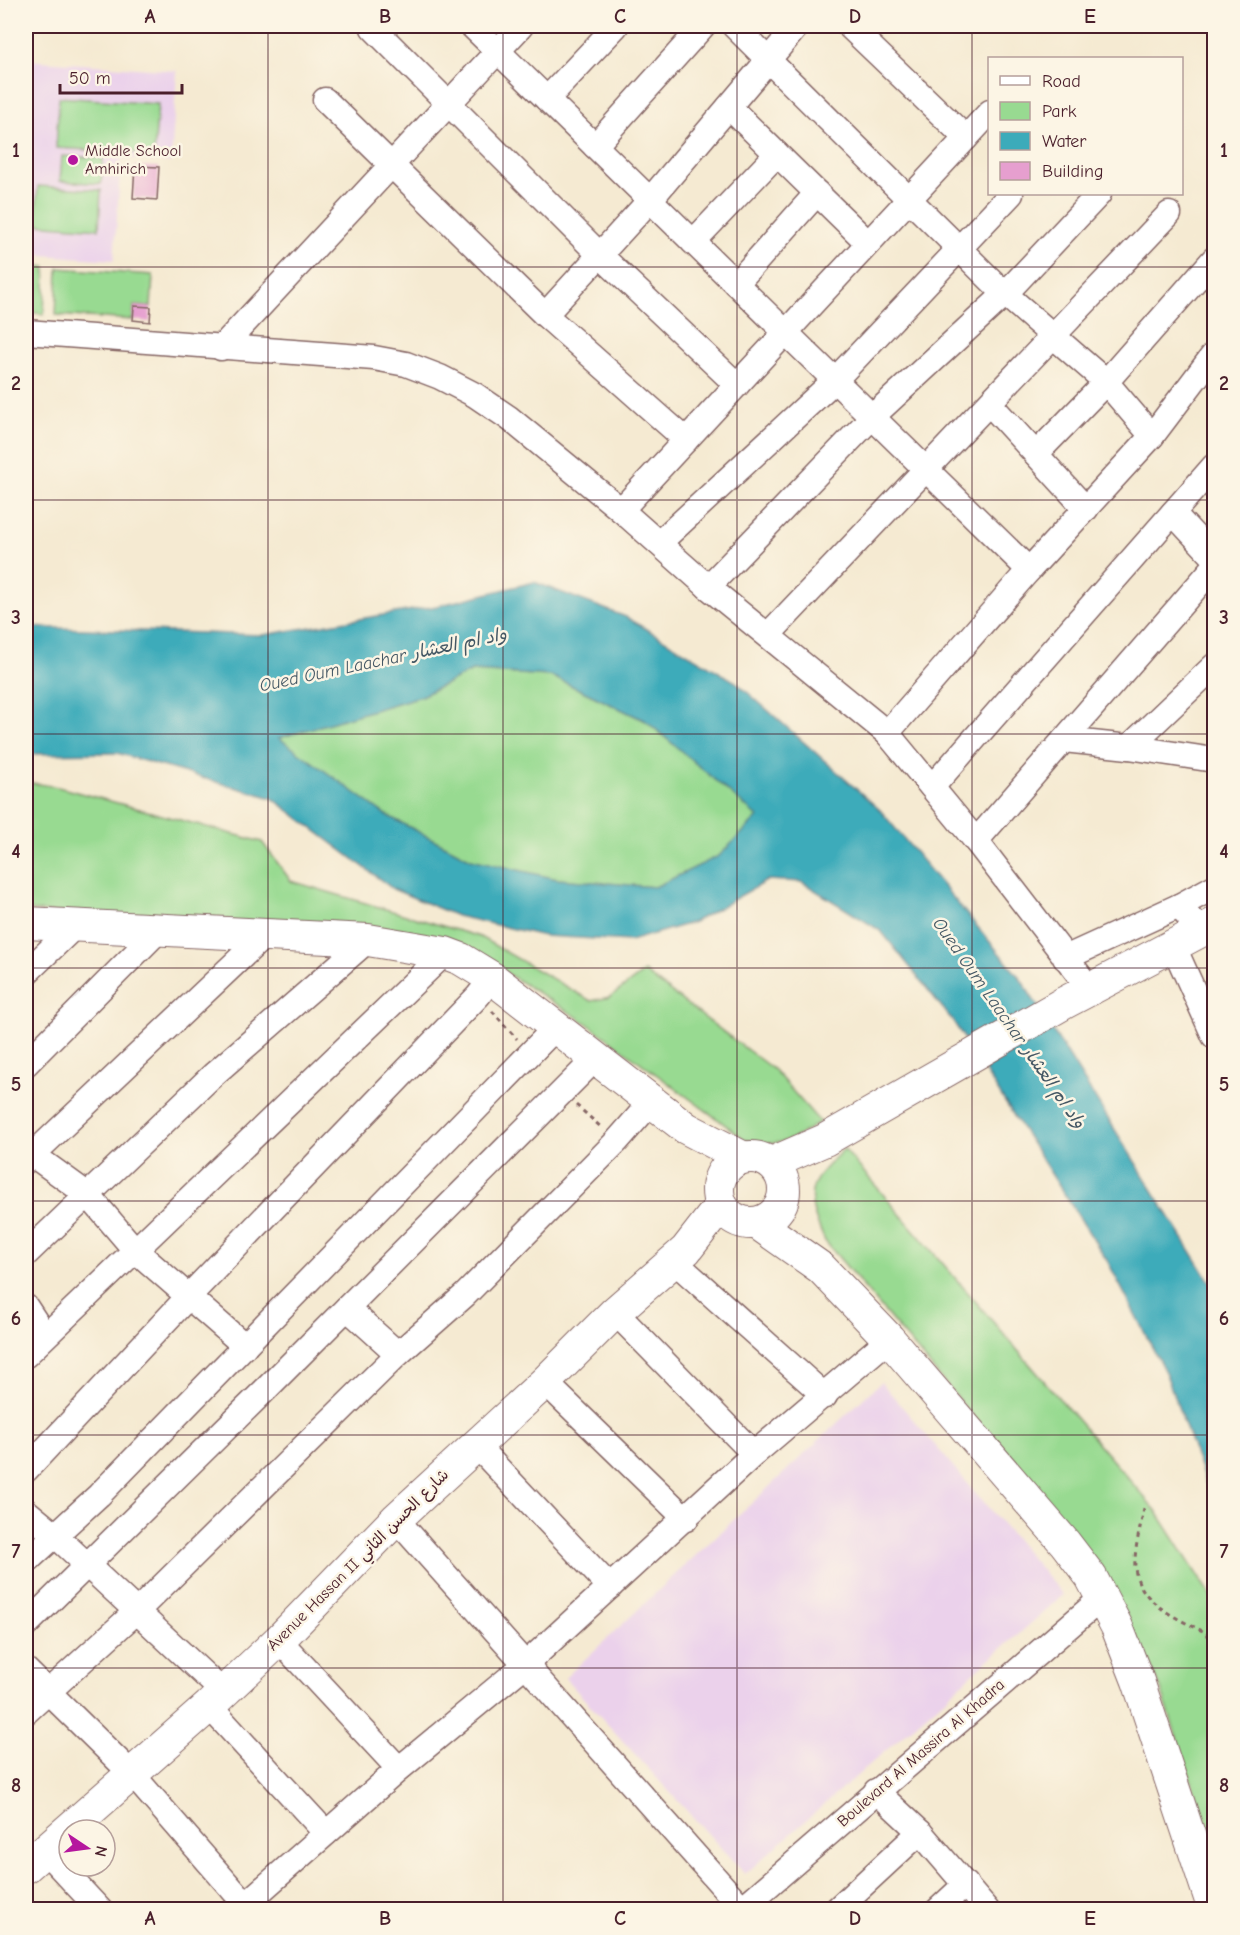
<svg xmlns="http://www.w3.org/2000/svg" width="1240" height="1935" viewBox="0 0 1240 1935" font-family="'Comic Neue','Playpen Sans Arabic',sans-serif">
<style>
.built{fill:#ebd1eb}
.green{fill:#98da91;stroke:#717c5e;stroke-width:1.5}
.water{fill:#3cabba;stroke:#436572;stroke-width:1.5;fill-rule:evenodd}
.building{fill:#e69fcf}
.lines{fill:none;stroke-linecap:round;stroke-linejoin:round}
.minor-casing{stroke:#866665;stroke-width:27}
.major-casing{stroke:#866665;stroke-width:34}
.path{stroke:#866665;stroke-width:3;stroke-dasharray:4.5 4.5;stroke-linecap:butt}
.minor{stroke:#fff;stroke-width:24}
.major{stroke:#fff;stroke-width:32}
.grid{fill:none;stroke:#4a1f2b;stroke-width:1.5;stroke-opacity:0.55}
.poi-dot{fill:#b5179e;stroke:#fcf5e5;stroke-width:2}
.labels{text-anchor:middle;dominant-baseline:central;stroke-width:5;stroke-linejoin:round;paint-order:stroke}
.poi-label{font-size:16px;fill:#4a1f2b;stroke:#fcf5e5;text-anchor:start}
.street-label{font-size:16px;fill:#4a1f2b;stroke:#fcf5e5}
.water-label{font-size:18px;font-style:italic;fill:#445764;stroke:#fcf5e5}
.neatline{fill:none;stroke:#4a1f2b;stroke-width:2}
.grid-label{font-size:20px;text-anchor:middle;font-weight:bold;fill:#4a1f2b}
</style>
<rect width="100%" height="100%" fill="#fcf5e5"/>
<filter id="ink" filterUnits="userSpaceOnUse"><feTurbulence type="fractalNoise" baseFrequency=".0167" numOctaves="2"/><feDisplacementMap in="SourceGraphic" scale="12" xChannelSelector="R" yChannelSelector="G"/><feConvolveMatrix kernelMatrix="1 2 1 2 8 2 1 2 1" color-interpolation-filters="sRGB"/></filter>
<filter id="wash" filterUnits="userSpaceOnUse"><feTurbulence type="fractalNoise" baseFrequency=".008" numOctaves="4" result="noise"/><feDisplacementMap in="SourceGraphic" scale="24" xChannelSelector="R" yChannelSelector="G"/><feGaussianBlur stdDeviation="1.35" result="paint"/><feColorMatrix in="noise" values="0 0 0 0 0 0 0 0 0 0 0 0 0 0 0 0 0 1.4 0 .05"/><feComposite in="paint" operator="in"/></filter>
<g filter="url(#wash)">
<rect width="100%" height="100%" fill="#f5ead2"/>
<g class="built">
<polygon points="26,60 177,71 171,162 121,158 114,260 26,254"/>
<polygon points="881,1382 1063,1595 745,1874 565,1678"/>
</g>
<g class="green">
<polygon points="59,97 158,104 154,154 56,148"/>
<polygon points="62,156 103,158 101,184 60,181"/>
<polygon points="38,186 101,190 99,229 35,224"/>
<polygon points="26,265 46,267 44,314 26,312"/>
<polygon points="58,268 153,275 151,307 134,306 133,320 56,315"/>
<polygon points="472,671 551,676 646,721 759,817 719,856 655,887 557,879 471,859 386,815 278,738 421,696"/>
<path d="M26 782 58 787 262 842 291 881 480 937 591 1001 610 997 644 972 774 1070 820 1122C790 1141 782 1148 746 1140L585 1022 476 954 26 910Z"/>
<path d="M844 1149 1157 1512 1214 1601V1850L1160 1686 1104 1572 825 1241C803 1193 807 1184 844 1149Z"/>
</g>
<path class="water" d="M534 582 626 617 736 682 880 810 1020 978 1214 1288V1505L1166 1374 1108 1262 953 1021 881 931 802 882 768 880 694 922 630 941 544 936 457 916 393 889 272 798 117 753 26 754V627L263 635 437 606ZM472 671 551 676 646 721 758 817 719 856 655 887 557 879 471 859 386 815 279 738 421 696Z"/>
<g id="blocks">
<g class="building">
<polygon points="135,166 159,167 157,200 133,198"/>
<polygon points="134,306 151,307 150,322 133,320"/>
</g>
</g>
</g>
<g filter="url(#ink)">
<use href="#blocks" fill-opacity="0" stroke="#866665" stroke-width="1.5"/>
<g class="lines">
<defs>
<g id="minor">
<polyline points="472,26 1029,570"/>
<polyline points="734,26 1005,294 1106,382 1152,436"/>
<polyline points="849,26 966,138"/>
<polyline points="373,28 600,255 737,385"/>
<polyline points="547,99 616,26"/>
<polyline points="325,100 545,315 686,440"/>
<polyline points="729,107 868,243"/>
<polyline points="595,146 703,26"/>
<polyline points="693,242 777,154"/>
<polyline points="736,284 817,193"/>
<polyline points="545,315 650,200 797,26"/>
<polyline points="26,332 374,358 406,364 440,377 475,395 509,418 621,510 708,587 887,733 976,841 1090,989"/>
<polyline points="221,348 521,26"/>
<polyline points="990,404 1086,509"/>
<polyline points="1036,454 1106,382 1214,259"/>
<polyline points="621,510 990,112"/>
<polyline points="1173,513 1214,557"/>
<polyline points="659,543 835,380 1011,194"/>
<polyline points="708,587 872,417 1005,294 1099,194"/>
<polyline points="768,635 1169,214"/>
<polyline points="887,733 1029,570 1152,436 1214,354"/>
<polyline points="1064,740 1129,747 1214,666"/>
<polyline points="1129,747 1214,760"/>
<polyline points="932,787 1214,466"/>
<polyline points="976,841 1214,567"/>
<polyline points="1201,931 1179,906 1214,887"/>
<polyline points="1173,945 1214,1036"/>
<polyline points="1065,958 1179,906"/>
<polyline points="26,973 74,927"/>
<polyline points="26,1064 159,930"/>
<polyline points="26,1150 88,1195 135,1250 245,1346"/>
<polyline points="26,1161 266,934"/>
<polyline points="26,1254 213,1075 368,940"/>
<polyline points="674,1261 825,1396"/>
<polyline points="26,1307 45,1336"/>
<polyline points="347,1308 398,1354"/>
<polyline points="615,1312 754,1454"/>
<polyline points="26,1355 445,953"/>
<polyline points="545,1382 686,1519"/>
<polyline points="475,1444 610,1587"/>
<polyline points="26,1470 188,1297 478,996 492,978"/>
<polyline points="26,1511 55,1535 223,1692"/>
<polyline points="396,1519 742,1908"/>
<polyline points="26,1562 99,1495 557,1026"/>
<polyline points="26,1625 268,1387 597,1057"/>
<polyline points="279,1640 399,1769"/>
<polyline points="26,1670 132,1774 245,1904"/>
<polyline points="209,1706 326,1833"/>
<polyline points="26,1712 137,1611 398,1354 465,1295 617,1141 653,1100"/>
<polyline points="876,1791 920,1832 987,1910"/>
<polyline points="44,1850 100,1910"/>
<polyline points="239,1910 399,1769 526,1664 754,1454 889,1339"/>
<polyline points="740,1910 1103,1597"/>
<polyline points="836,1910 920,1832"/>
<polyline points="938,1910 966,1884"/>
</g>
<g id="major">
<polyline points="26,923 368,940 445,953 461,959 492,978 686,1128 742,1157"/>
<circle cx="751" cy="1190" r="33"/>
<polyline points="772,1163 825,1140 1064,1003 1214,924"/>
<polyline points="757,1223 821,1268 889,1339 1065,1543 1091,1577 1117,1627 1138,1681 1214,1910"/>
<polyline points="26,1867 209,1706 279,1640 396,1519 545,1382 615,1312 686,1250 721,1205"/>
</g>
</defs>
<use href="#minor" class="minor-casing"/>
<use href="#major" class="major-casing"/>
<g class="path">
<polyline points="492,1011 517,1039"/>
<polyline points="576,1105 602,1128"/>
<path d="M1144 1508C1141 1525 1136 1542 1135 1559 1132 1600 1175 1618 1207 1633L1214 1653"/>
</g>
<use href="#minor" class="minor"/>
<use href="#major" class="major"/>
</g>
</g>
<path class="grid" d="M268 26V1910M503 26V1910M737 26V1910M972 26V1910M26 267H1214M26 500H1214M26 734H1214M26 968H1214M26 1201H1214M26 1435H1214M26 1668H1214"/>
<circle class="poi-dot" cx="73" cy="160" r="6"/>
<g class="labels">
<g class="poi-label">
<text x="85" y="151">Middle School<tspan x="85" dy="18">Amhirich</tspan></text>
</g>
<g class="street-label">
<text transform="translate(358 1560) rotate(-45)">Avenue Hassan II شارع الحسن الثاني</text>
<text transform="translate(921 1753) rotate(-41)">Boulevard Al Massira Al Khadra</text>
</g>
<g class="water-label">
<text transform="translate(383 660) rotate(-12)">Oued Oum Laachar واد ام العشار</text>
<text transform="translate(1009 1023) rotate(55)">Oued Oum Laachar واد ام العشار</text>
</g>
</g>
<rect width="1240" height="1935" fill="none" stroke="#fcf5e5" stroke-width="66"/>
<rect x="988" y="57" width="195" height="138" fill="#fcf5e5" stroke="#b59f9b" stroke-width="1.5"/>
<rect x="1000" y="76" width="30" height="9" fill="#ffffff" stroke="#b59f9b" stroke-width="1.5"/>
<text x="1042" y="87" font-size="18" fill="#4a1f2b">Road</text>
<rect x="1000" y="102" width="30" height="18" fill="#98da91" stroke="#b59f9b" stroke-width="1.5"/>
<text x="1042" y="117" font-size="18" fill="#4a1f2b">Park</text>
<rect x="1000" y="132" width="30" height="18" fill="#3cabba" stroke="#b59f9b" stroke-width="1.5"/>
<text x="1042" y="147" font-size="18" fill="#4a1f2b">Water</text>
<rect x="1000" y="162" width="30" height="18" fill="#e69fcf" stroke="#b59f9b" stroke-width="1.5"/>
<text x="1042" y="177" font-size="18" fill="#4a1f2b">Building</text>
<g transform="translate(87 1848) rotate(103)"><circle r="28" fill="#fcf5e5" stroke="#b59f9b" stroke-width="1.5"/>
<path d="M0-4.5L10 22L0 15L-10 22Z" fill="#b5179e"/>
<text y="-9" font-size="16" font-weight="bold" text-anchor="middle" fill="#4a1f2b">N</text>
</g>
<path d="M60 84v9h122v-9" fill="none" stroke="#4a1f2b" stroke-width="3"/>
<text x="69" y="84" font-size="18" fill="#4a1f2b" stroke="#fcf5e5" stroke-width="4.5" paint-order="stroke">50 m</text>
<rect x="33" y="33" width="1174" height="1869" class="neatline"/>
<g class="grid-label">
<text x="150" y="23">A</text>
<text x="385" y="23">B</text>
<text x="620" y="23">C</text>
<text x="855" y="23">D</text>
<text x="1090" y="23">E</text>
<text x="16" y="157">1</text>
<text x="1224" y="157">1</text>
<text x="16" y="390">2</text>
<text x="1224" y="390">2</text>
<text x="16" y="624">3</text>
<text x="1224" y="624">3</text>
<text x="16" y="858">4</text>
<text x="1224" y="858">4</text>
<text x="16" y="1091">5</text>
<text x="1224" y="1091">5</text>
<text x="16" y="1325">6</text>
<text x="1224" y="1325">6</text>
<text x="16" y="1558">7</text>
<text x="1224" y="1558">7</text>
<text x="16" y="1792">8</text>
<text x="1224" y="1792">8</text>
<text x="150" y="1925">A</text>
<text x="385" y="1925">B</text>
<text x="620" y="1925">C</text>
<text x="855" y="1925">D</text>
<text x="1090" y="1925">E</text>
</g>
</svg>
